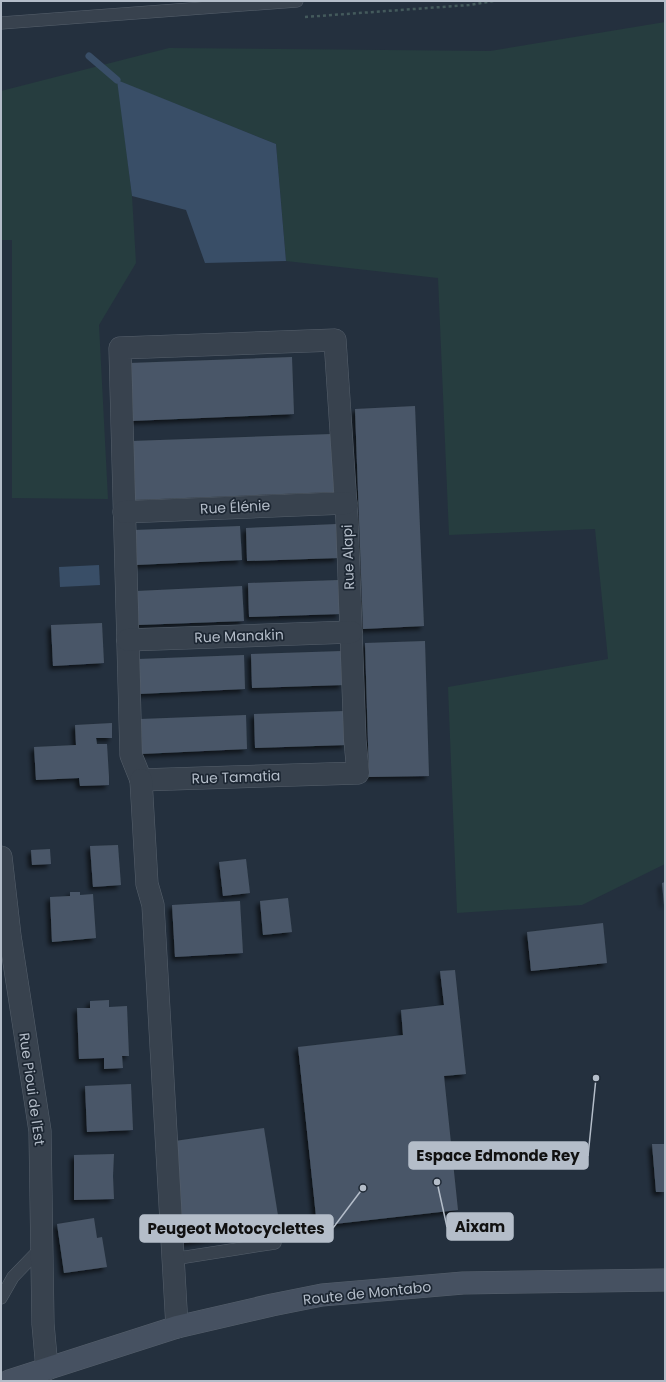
<svg xmlns="http://www.w3.org/2000/svg" width="666" height="1382" viewBox="0 0 666 1382" font-family="Poppins,sans-serif">
<style>
.green{fill:#263d3f}
.water{fill:#394e67}
.lines{fill:none;stroke-linecap:round;stroke-linejoin:round}
.stream{stroke:#394e67;stroke-width:7}
.building{fill:#4a5767;filter:url(#shadow)}
.lane-casing{stroke:#56606c;stroke-width:13}
.street-casing{stroke:#56606c;stroke-width:23}
.secondary-casing{stroke:#56606c;stroke-width:23}
.path{stroke:#445a5c;stroke-width:2.5;stroke-dasharray:3 3;stroke-linecap:butt}
.lane{stroke:#38424e;stroke-width:12}
.street{stroke:#38424e;stroke-width:22}
.secondary{stroke:#465161;stroke-width:22}
.labels{text-anchor:middle;dominant-baseline:central;stroke-width:3.5;stroke-linejoin:round;paint-order:stroke}
.street-label{font-size:14px;fill:#b4bdc9;stroke:#1d2733}
.leader{fill:none;stroke:#b4bdc9;stroke-width:1.5}
.callout-dot{fill:#b4bdc9;stroke:#1d2733;stroke-width:1.5}
.callout{fill:#b4bdc9;stroke:#b4bdc9;stroke-width:1.5}
.callout-label{font-size:15px;text-anchor:middle;font-weight:bold;fill:#111}
</style>
<defs>
<filter id="shadow"><feDropShadow dx="-3.5" dy="3.5" stdDeviation="2" flood-color="#0009"/></filter>
</defs>
<rect width="100%" height="100%" fill="#24303e"/>
<polygon class="green" points="665,22 665,864 582,905 457,913 448,687 608,659 595,529 449,535 438,278 286,261 276,144 118,81 132,196 136,263 99,325 108,499 12,498 12,240 1,240 1,91 169,48 490,51"/>
<g class="water">
<polygon points="117,80 276,144 286,261 205,263 186,210 132,196"/>
<polygon points="99,565 100,585 60,587 59,567"/>
</g>
<g class="lines">
<polyline class="stream" points="89,56 117,80"/>
</g>
<g class="building">
<polygon points="292,357 294,414 131,421 129,363"/>
<polygon points="415,406 424,626 363,629 355,409"/>
<polygon points="332,434 334,492 134,500 131,441"/>
<polygon points="337,524 338,558 247,561 246,528"/>
<polygon points="240,526 242,560 136,565 134,530"/>
<polygon points="339,580 340,614 249,617 248,583"/>
<polygon points="242,586 244,621 138,625 136,591"/>
<polygon points="102,623 104,663 53,666 51,625"/>
<polygon points="425,641 429,776 369,777 365,643"/>
<polygon points="342,651 343,685 252,688 251,654"/>
<polygon points="244,655 245,689 139,694 138,659"/>
<polygon points="345,711 346,745 255,748 254,714"/>
<polygon points="246,715 247,749 141,754 140,719"/>
<polygon points="112,723 112,738 96,738 97,744 107,744 109,777 109,785 80,786 79,778 36,780 34,747 76,745 75,725"/>
<polygon points="118,845 121,885 93,887 90,846"/>
<polygon points="50,849 51,864 32,865 31,850"/>
<polygon points="246,859 250,893 223,896 219,862"/>
<polygon points="665,882 665,905 664,905 662,883"/>
<polygon points="70,892 80,892 80,895 93,894 96,938 52,942 50,897 70,896"/>
<polygon points="288,898 292,932 263,935 260,901"/>
<polygon points="240,901 243,953 175,957 172,905"/>
<polygon points="603,923 607,963 531,971 527,932"/>
<polygon points="455,970 466,1074 444,1076 458,1210 317,1226 298,1047 403,1035 401,1010 444,1005 440,971"/>
<polygon points="109,1000 109,1007 127,1006 129,1056 122,1056 123,1068 104,1069 104,1058 79,1059 77,1008 90,1008 90,1001"/>
<polygon points="131,1084 133,1130 87,1132 85,1086"/>
<polygon points="264,1128 280,1228 183,1243 168,1142"/>
<polygon points="652,1144 665,1144 665,1192 656,1192"/>
<polygon points="114,1154 113,1176 114,1199 74,1200 74,1155"/>
<polygon points="94,1218 97,1238 102,1237 107,1267 64,1273 57,1224"/>
</g>
<g class="lines">
<defs>
<g id="lane">
<polyline points="1,23 297,1"/>
<polyline points="173,1259 275,1243"/>
<polyline points="1,1298 13,1277 41,1248"/>
</g>
<g id="street">
<polygon points="335,340 347,520 355,740 358,773 141,780 131,755 120,348"/>
<polyline points="124,512 346,503"/>
<polyline points="128,640 351,632"/>
<polyline points="141,780 147,884 153,905 177,1327"/>
<polyline points="1,857 10,936 40,1131 43,1324 47,1369"/>
</g>
<polyline id="secondary" points="9,1381 177,1327 272,1305 322,1295 463,1283 665,1280"/>
</defs>
<use href="#lane" class="lane-casing"/>
<use href="#street" class="street-casing"/>
<use href="#secondary" class="secondary-casing"/>
<polyline class="path" points="305,17 469,5 494,1"/>
<use href="#lane" class="lane"/>
<use href="#street" class="street"/>
<use href="#secondary" class="secondary"/>
</g>
<g class="labels">
<g class="street-label">
<text transform="translate(235 507) rotate(-3)">Rue Élénie</text>
<text transform="translate(348 557) rotate(-92)">Rue Alapi</text>
<text transform="translate(239 636) rotate(-2)">Rue Manakin</text>
<text transform="translate(236 777) rotate(-2)">Rue Tamatia</text>
<text transform="translate(32 1089) rotate(82)">Rue Pioui de l'Est</text>
<text transform="translate(367 1293) rotate(-6)">Route de Montabo</text>
</g>
</g>
<path class="leader" d="M596 1078L588 1156M437 1182L447 1227M363 1188L333 1228"/>
<g class="callout-dot">
<circle cx="596" cy="1078" r="4"/>
<circle cx="437" cy="1182" r="4"/>
<circle cx="363" cy="1188" r="4"/>
</g>
<g class="callout">
<rect x="409" y="1142" width="179" height="27" rx="4"/>
<rect x="447" y="1213" width="66" height="27" rx="4"/>
<rect x="140" y="1215" width="193" height="27" rx="4"/>
</g>
<g class="callout-label">
<text x="498" y="1161">Espace Edmonde Rey</text>
<text x="480" y="1232">Aixam</text>
<text x="236" y="1234">Peugeot Motocyclettes</text>
</g>
<rect width="666" height="1382" fill="none" stroke="#b4bdc9" stroke-width="4"/>
</svg>
